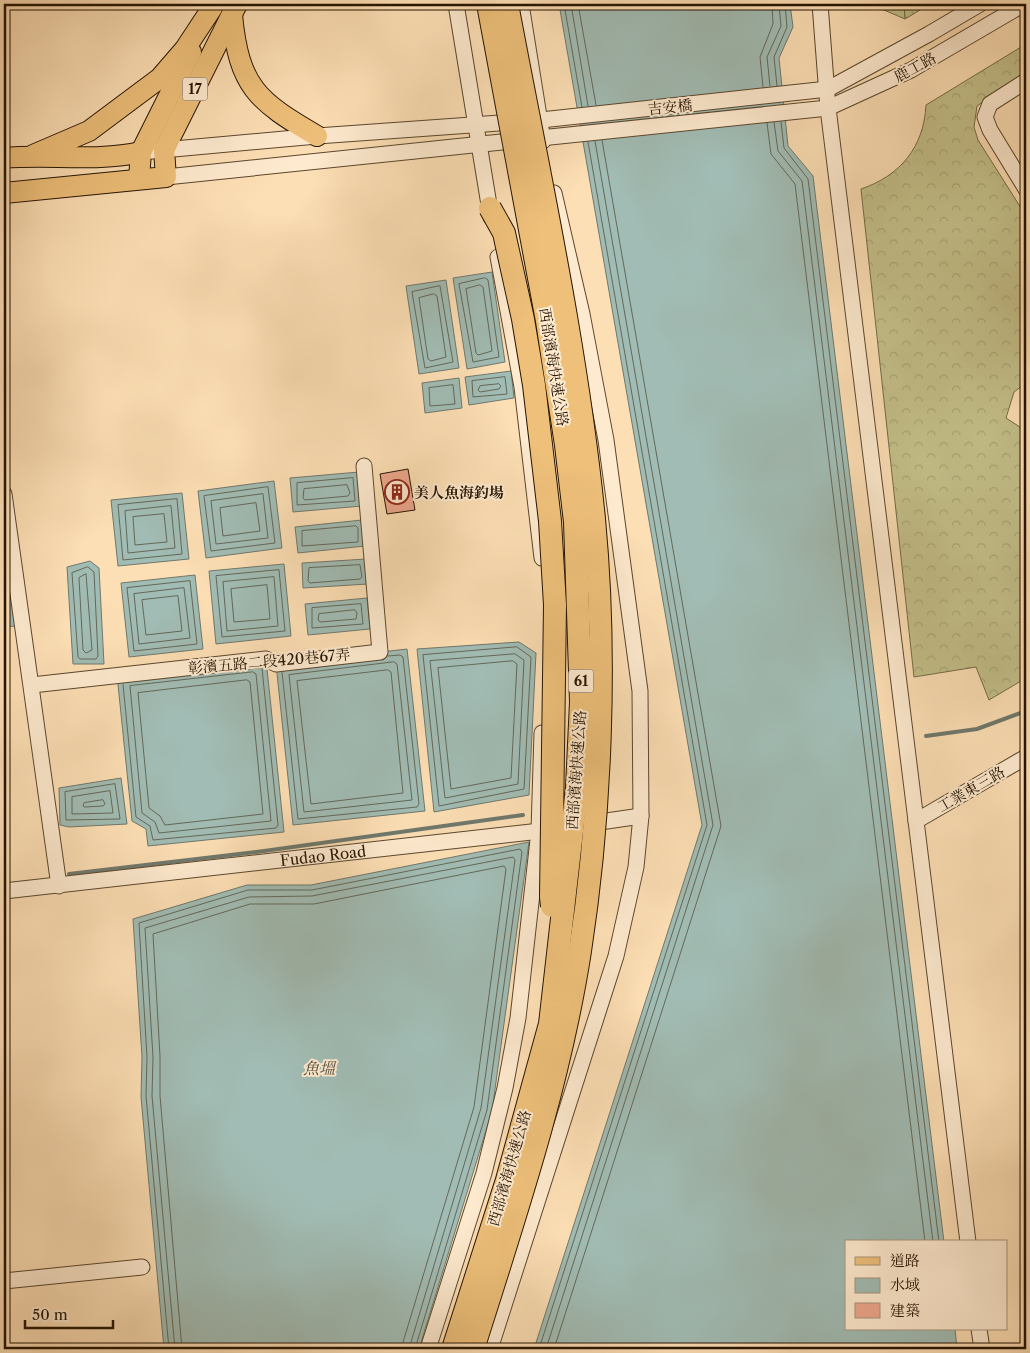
<svg xmlns="http://www.w3.org/2000/svg" width="1030" height="1353" viewBox="0 0 1030 1353" font-family="'Libre Caslon Text','Noto Serif TC',serif">
<style>
.grass{fill:url(#grass-dots);stroke:#746a45}
.forest{fill:url(#forest-crowns);stroke:#746a45}
.water{fill:#a1bcb4;stroke:#6f786c}
.lines{fill:none;stroke-linecap:round;stroke-linejoin:round}
.shore{stroke:#63685a;stroke-width:1}
.stream{stroke:#6f786c;stroke-width:4}
.building{fill:#eea88d;stroke:#251300}
.minor-casing{stroke:#5b462d;stroke-width:17}
.major-casing{stroke:#251300;stroke-width:22}
.minor{stroke:#feeacf;stroke-width:15}
.major{stroke:#eec07a;stroke-width:20}
.highway-bridge-casing{stroke:#251300;stroke-width:24;stroke-linecap:butt}
.highway-bridge{stroke:#eec07a;stroke-width:22}
.labels{text-anchor:middle;dominant-baseline:central;stroke-width:4;stroke-linejoin:round;paint-order:stroke}
.shield{fill:#feeacf;stroke:#66543e;stroke-width:1}
.shield-label{font-size:14px;font-weight:bold;fill:#251300}
.street-label{font-size:15px;fill:#251300;stroke:#feeacf}
.poi-label{font-size:15px;font-weight:bold;fill:#251300;stroke:#feeacf;text-anchor:start}
.water-label{font-size:16px;font-style:italic;fill:#504e3f;stroke:#feeacf}
</style>
<defs>
<pattern id="grass-dots" width="8" height="8" patternUnits="userSpaceOnUse" patternTransform="scale(1.25)"><rect width="8" height="8" fill="#c4c08a"/><path d="M2 2h.1M6 6h.1" fill="none" stroke="#a8a475" stroke-width="1.8" stroke-linecap="round"/></pattern>
<pattern id="forest-crowns" width="20" height="18" patternUnits="userSpaceOnUse" patternTransform="scale(1.25)"><rect width="20" height="18" fill="#c4c08a"/><path d="M2 6a3 3 0 1 1 6 0M12 15a3 3 0 1 1 6 0" fill="none" stroke="#a8a475"/></pattern>
</defs>
<rect width="100%" height="100%" fill="#fddfb5"/>
<filter id="stains"><feTurbulence type="fractalNoise" baseFrequency=".004" numOctaves="4"/><feColorMatrix values="0 0 0 0 .2 0 0 0 0 .09 0 0 0 0 .02 0 0 0 .5 -.17"/></filter>
<radialGradient id="worn" r=".72"><stop offset=".6" stop-color="#630" stop-opacity="0"/><stop offset="1" stop-color="#630" stop-opacity=".3"/></radialGradient>
<polygon class="grass" points="904,4 930,4 905,19"/>
<g class="forest">
<polygon points="863,4 904,4 905,19 877,7"/>
<path d="M1026 44V73L977 106 974 127 978 140 1026 216V383L1014 392 1006 418 1026 431V678L989 700 976 667 914 677 861 189C900 176 924 147 926 105Z"/>
</g>
<g class="water">
<polygon points="559,4 790,4 793,27 779,58 788,146 813,176 944,1242 846,1242 846,1329 955,1329 957,1349 534,1349 702,825"/>
<polygon points="492,272 505,362 467,369 453,278"/>
<polygon points="446,280 459,368 419,374 406,286"/>
<polygon points="511,371 514,398 469,405 465,377"/>
<polygon points="459,378 462,408 425,413 422,383"/>
<polygon points="359,472 362,506 293,512 290,478"/>
<polygon points="274,481 282,548 206,558 198,491"/>
<polygon points="182,493 189,559 118,566 111,500"/>
<polygon points="362,520 365,546 298,553 295,527"/>
<polygon points="366,559 368,584 303,588 302,563"/>
<polygon points="90,561 99,568 104,664 73,664 67,567"/>
<polygon points="284,564 291,636 216,644 209,571"/>
<polygon points="195,575 203,649 129,657 121,583"/>
<polygon points="11,585 15,626 4,627 4,586"/>
<polygon points="367,598 370,629 308,635 305,604"/>
<polygon points="519,642 536,653 529,795 434,812 417,649"/>
<polygon points="407,649 425,811 293,825 276,664"/>
<polygon points="266,659 284,832 148,846 146,829 132,821 117,675"/>
<polygon points="121,778 127,824 69,827 60,825 59,788"/>
<polygon points="529,842 492,1111 419,1349 164,1349 141,1097 142,1057 133,919 247,885 311,885"/>
</g>
<g class="lines">
<g class="shore">
<polyline points="564,4 582,107"/>
<polyline points="571,4 588,106"/>
<polyline points="578,4 596,105"/>
<polyline points="770,86 767,57 781,26 779,4"/>
<polyline points="777,86 774,57 787,27 785,4"/>
<polyline points="763,87 760,57 773,24 772,4"/>
<polyline points="774,122 778,151 802,181 933,1242"/>
<polyline points="781,122 784,148 808,179 939,1242"/>
<polyline points="767,123 771,154 795,184 925,1242"/>
<polygon points="485,278 488,280 499,357 473,362 459,284"/>
<polygon points="480,285 483,287 492,351 478,355 476,353 466,289"/>
<polygon points="440,286 453,362 425,368 412,292"/>
<polygon points="434,294 437,296 446,357 431,361 428,359 419,298"/>
<polygon points="505,377 507,394 473,397 472,381"/>
<polygon points="499,384 501,386 499,389 480,392 478,390 480,386"/>
<polygon points="453,385 455,404 430,406 429,388"/>
<polygon points="353,478 355,501 297,505 297,483"/>
<polygon points="347,485 350,493 348,496 305,500 303,498 304,489"/>
<polygon points="268,487 275,543 211,551 204,496"/>
<polygon points="263,494 268,538 216,544 211,501"/>
<polygon points="177,499 182,554 123,560 118,505"/>
<polygon points="256,503 260,531 223,536 220,508"/>
<polygon points="171,506 175,548 128,553 125,511"/>
<polygon points="164,514 167,542 135,545 133,517"/>
<polygon points="356,526 358,528 358,542 302,546 302,531"/>
<polygon points="360,565 362,577 360,579 310,583 308,581 309,568"/>
<polygon points="88,567 94,572 98,656 96,659 80,659 78,657 72,573"/>
<polygon points="279,570 285,631 222,637 216,576"/>
<polygon points="86,574 92,650 86,653 83,650 79,578"/>
<polygon points="274,577 278,626 227,631 223,582"/>
<polygon points="190,581 197,644 134,651 127,588"/>
<polygon points="267,585 270,619 234,622 231,589"/>
<polygon points="184,588 190,638 139,644 134,594"/>
<polygon points="178,596 182,631 146,635 142,600"/>
<polygon points="361,604 363,624 312,628 312,608"/>
<polygon points="355,610 357,613 356,619 320,622 318,620 319,614"/>
<polygon points="517,647 531,657 524,789 439,806 423,655"/>
<polygon points="515,654 524,660 518,784 445,798 430,661"/>
<polygon points="513,661 517,664 511,778 451,789 438,668"/>
<polygon points="394,662 397,664 412,800 304,812 289,675"/>
<polygon points="388,670 391,672 403,793 311,804 297,681"/>
<polygon points="253,672 256,674 271,821 159,833 155,822 142,813 130,686"/>
<polyline points="282,672 298,819 417,807 419,804 403,657 400,655 388,656"/>
<polygon points="247,680 250,682 263,814 165,825 160,816 149,808 138,693"/>
<polyline points="123,684 136,817 150,826 153,840 276,828 278,825 262,668"/>
<polygon points="115,784 120,819 66,820 65,792"/>
<polygon points="110,791 113,813 72,814 72,797"/>
<polygon points="103,800 105,804 103,806 85,807 83,806 84,803"/>
<polyline points="169,1349 146,1096 147,1057 139,923 248,890 312,890 520,849 522,852 487,1110 415,1349"/>
<polyline points="175,1349 152,1096 153,1057 145,928 249,897 312,896 513,857 515,860 481,1108 409,1349"/>
<polyline points="182,1349 160,1096 160,1056 153,934 250,904 314,904 504,866 506,869 474,1107 401,1349"/>
<polyline points="539,1349 707,825 588,142"/>
<polyline points="546,1349 713,825 595,141"/>
<polyline points="554,1349 721,826 602,140"/>
</g>
<g class="stream">
<polyline points="926,736 977,729 1026,711"/>
<polyline points="69,874 264,851 523,815"/>
</g>
</g>
<polygon class="building" points="408,469 415,510 387,514 380,474"/>
<g class="lines">
<defs>
<g id="minor">
<polyline points="456,4 491,217"/>
<polyline points="521,4 543,141"/>
<polyline points="820,4 828,108 968,1242"/>
<polyline points="1026,81 990,104 985,117 990,130 1026,189"/>
<polyline points="141,152 317,136 541,120 828,89 929,34 980,4"/>
<polyline points="166,177 828,108 911,70 1024,4"/>
<polyline points="498,257 522,387 542,558"/>
<polyline points="4,494 59,886"/>
<polyline points="32,685 266,659 276,664 380,652 364,466"/>
<polyline points="916,821 1026,757"/>
<polyline points="586,824 641,816"/>
<path id="s1" d="M4 891 549 830"/>
<polyline points="4,1281 142,1267"/>
<polyline points="979,1329 982,1349"/>
<polyline points="428,1349 484,1173 505,1088 518,1018 539,831 542,733"/>
<polyline points="490,1349 616,956 636,867 641,816 640,691 606,440 582,314 554,193"/>
</g>
<g id="major">
<path d="M232 15C239 87 257 101 317 136"/>
<polyline points="33,155 89,131 160,78 185,49 212,8"/>
<path d="M4 158C49 154 97 162 141 152"/>
<polyline points="139,179 141,152 191,52"/>
<polyline points="4,193 166,177 164,150 237,4"/>
</g>
</defs>
<use href="#minor" class="minor-casing"/>
<use href="#major" class="major-casing"/>
<use href="#minor" class="minor"/>
<use href="#major" class="major"/>
<defs>
<g id="highway-bridge">
<polyline points="490,208 504,233 523,319 534,385 550,521 555,605 551,897 552,906"/>
<polyline points="453,1349 507,1180 550,1024 577,787 581,702 575,522 566,445 547,321 488,4"/>
<path d="M473 1349C514 1219 559 1087 580 951 601 815 607 656 594 519 577 346 539 175 507 4"/>
</g>
</defs>
<use href="#highway-bridge" class="highway-bridge-casing"/>
<use href="#highway-bridge" class="highway-bridge"/>
</g>
<defs>
<symbol id="building-ring" viewBox="-11 -11 22 22"><circle r="9.5" fill="#feeacf" stroke="#8f2418" stroke-width="1.5"/><path d="M-4-6H4V6H1V3H-1V6H-4ZM-2.5-4.3h1.7v1.8h-1.7ZM.8-4.3h1.7v1.8H.8ZM-2.5-1h1.7V.8h-1.7ZM.8-1h1.7V.8H.8Z" fill="#8f2418"/></symbol>
</defs>
<g fill-rule="evenodd">
<use href="#building-ring" x="383" y="478" width="28" height="28"/>
</g>
<g class="labels">
<g class="shield">
<rect x="182.5" y="77.5" width="25" height="23" rx="4"/>
<rect x="568.5" y="669.5" width="25" height="23" rx="4"/>
</g>
<g class="shield-label">
<text x="195" y="89">17</text>
<text x="581" y="681">61</text>
</g>
<g class="street-label">
<text transform="translate(915 67) rotate(-28)">鹿工路</text>
<text transform="translate(670 107) rotate(-6)">吉安橋</text>
<text transform="translate(554 367) rotate(81)">西部濱海快速公路</text>
<text transform="translate(269 661) rotate(-5)">彰濱五路二段420巷67弄</text>
<text transform="translate(576 770) rotate(-86)">西部濱海快速公路</text>
<text transform="translate(971 789) rotate(-30)">工業東三路</text>
<text stroke="none"><textPath href="#s1" startOffset="321">Fudao Road</textPath></text>
<text transform="translate(509 1168) rotate(-74)">西部濱海快速公路</text>
</g>
<g class="poi-label">
<text x="414" y="492">美人魚海釣場</text>
</g>
<g class="water-label">
<text x="319" y="1068">魚塭</text>
</g>
</g>
<rect width="1030" height="1353" fill="none" stroke="#fddfb5" stroke-width="20"/>
<rect x="5" y="5" width="1020" height="1343" fill="none" stroke="#251300" stroke-width="2.5"/>
<rect x="10" y="10" width="1010" height="1333" fill="none" stroke="#251300"/>
<rect x="845" y="1240" width="162" height="90" fill="#feeacf" stroke="#a7947c"/>
<rect x="855" y="1257" width="25" height="8" fill="#eec07a" stroke="#a7947c"/>
<text x="890" y="1266" font-size="15" fill="#251300">道路</text>
<rect x="855" y="1278" width="25" height="15" fill="#a1bcb4" stroke="#a7947c"/>
<text x="890" y="1290" font-size="15" fill="#251300">水域</text>
<rect x="855" y="1303" width="25" height="15" fill="#eea88d" stroke="#a7947c"/>
<text x="890" y="1316" font-size="15" fill="#251300">建築</text>
<path d="M25 1320v8h88v-8" fill="none" stroke="#251300" stroke-width="2.5"/>
<text x="32" y="1320" font-size="15" fill="#251300" stroke="#feeacf" stroke-width="4" paint-order="stroke">50 m</text>
<rect width="100%" height="100%" filter="url(#stains)"/>
<rect width="100%" height="100%" fill="url(#worn)"/>
</svg>
